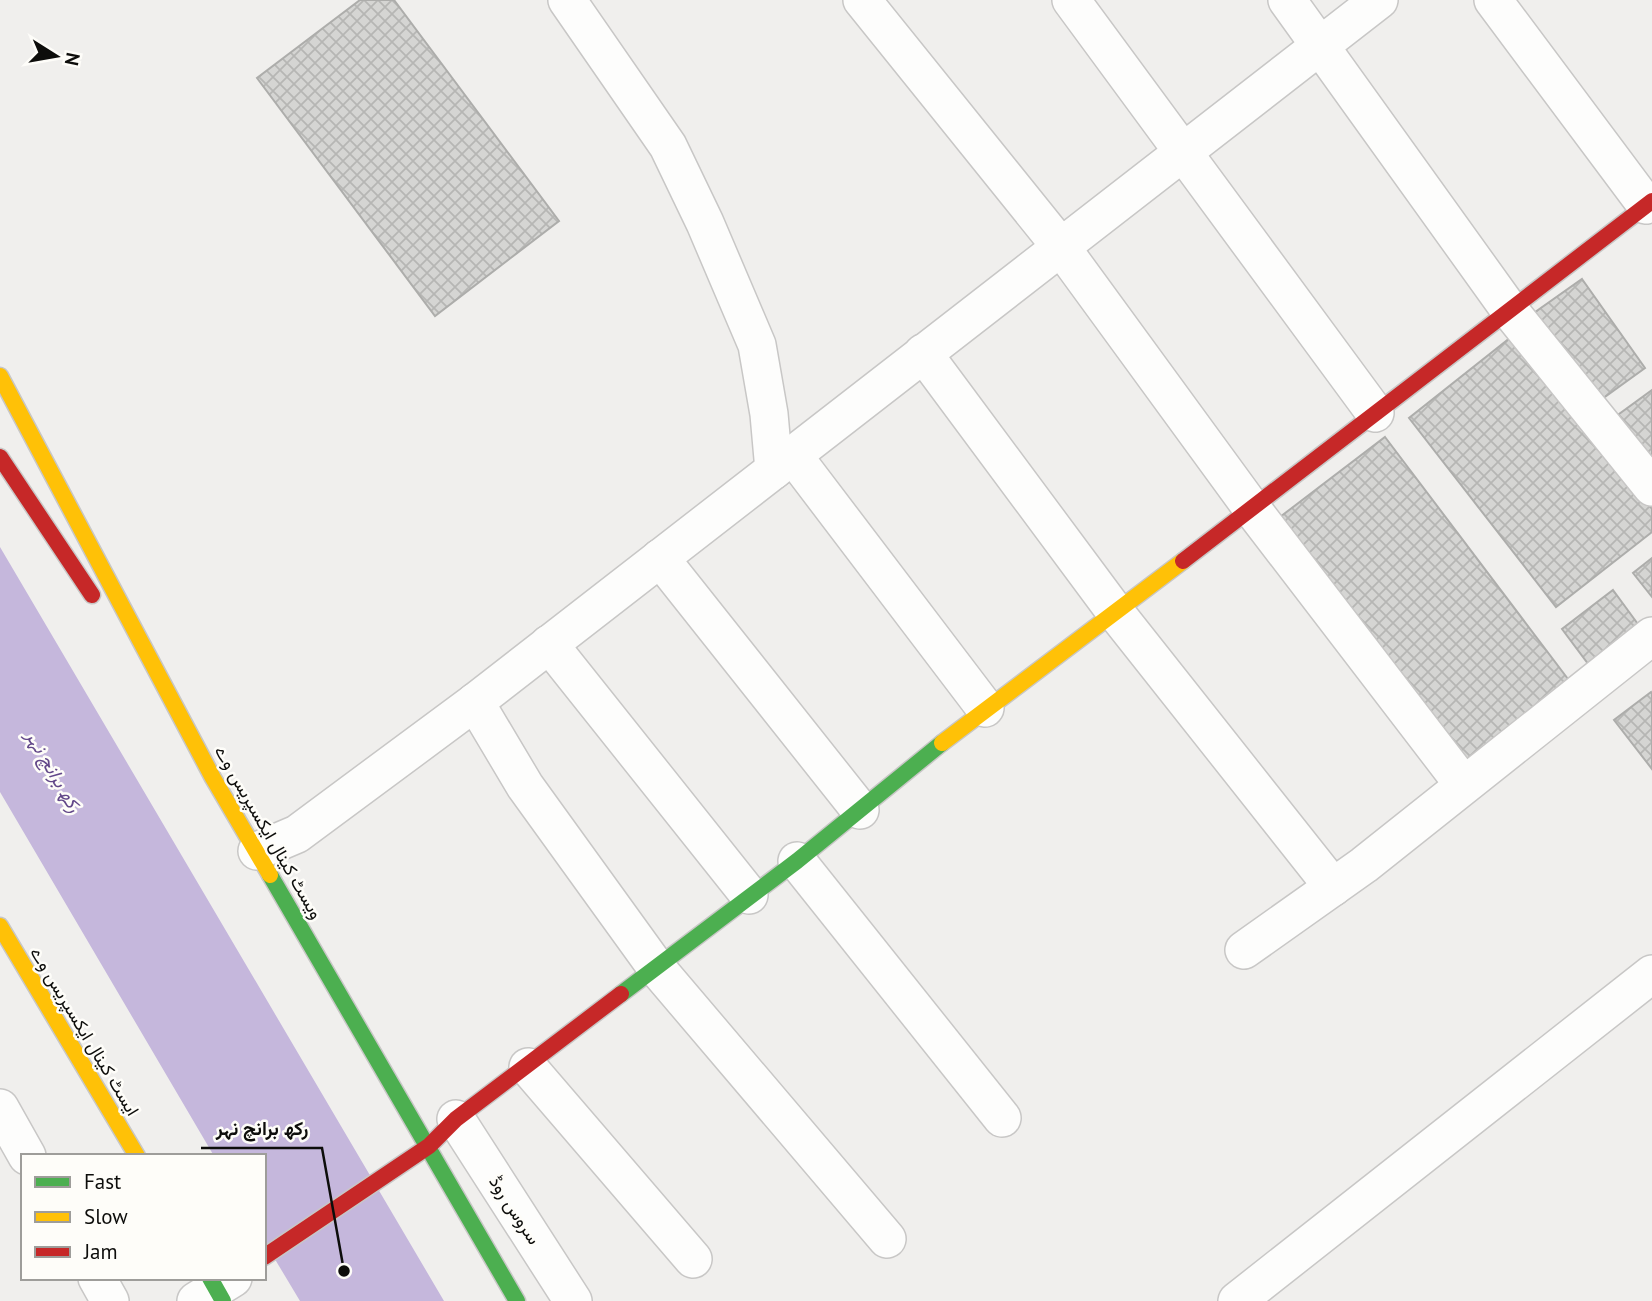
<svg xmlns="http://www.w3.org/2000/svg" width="1652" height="1301" viewBox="0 0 1652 1301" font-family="'PT Sans',Vazirmatn,sans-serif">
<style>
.water{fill:#c5b7dc}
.building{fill:url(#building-cross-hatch);stroke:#adadab;stroke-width:2}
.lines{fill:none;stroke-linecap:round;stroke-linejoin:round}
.street-casing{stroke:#c8c7c6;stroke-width:40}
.fast-casing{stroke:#c8c7c6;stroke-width:19}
.slow-casing{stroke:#c8c7c6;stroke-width:19}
.jam-casing{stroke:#c8c7c6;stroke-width:19}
.street{stroke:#fdfdfc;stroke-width:37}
.fast{stroke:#4caf50;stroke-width:16}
.slow{stroke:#ffc107;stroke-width:16}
.jam{stroke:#c62828;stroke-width:16}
.labels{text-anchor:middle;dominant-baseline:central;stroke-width:5;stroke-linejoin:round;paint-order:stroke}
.street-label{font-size:18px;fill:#0d0d0b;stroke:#fefdf9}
.water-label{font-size:19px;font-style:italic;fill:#624789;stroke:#fefdf9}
.leader{fill:none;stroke:#0d0d0b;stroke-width:2.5}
.callout-dot{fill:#0d0d0b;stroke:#fefdf9;stroke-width:2.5}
.callout-label{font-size:19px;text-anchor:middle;font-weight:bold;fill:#0d0d0b;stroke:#fefdf9;stroke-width:5;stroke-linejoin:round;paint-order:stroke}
</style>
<defs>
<pattern id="building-cross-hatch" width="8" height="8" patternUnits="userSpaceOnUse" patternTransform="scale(1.75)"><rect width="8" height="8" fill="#d5d5d3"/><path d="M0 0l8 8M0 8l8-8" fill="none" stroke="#b6b6b4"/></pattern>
</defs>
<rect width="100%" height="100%" fill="#f0efed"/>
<polygon class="water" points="0,547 444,1301 300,1301 264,1241 264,1156 214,1156 0,792"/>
<g class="building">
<polygon points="360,0 394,0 559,221 435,316 257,78"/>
<polygon points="1582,279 1645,368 1595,404 1531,315"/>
<polygon points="1515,334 1652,509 1652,532 1556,607 1409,418"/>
<polygon points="1652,390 1652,468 1615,417"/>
<polygon points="1385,437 1571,683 1466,763 1280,517"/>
<polygon points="1652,558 1652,597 1633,573"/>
<polygon points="1613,590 1643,631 1592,669 1562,629"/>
<polygon points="1651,692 1652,694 1652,769 1614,720"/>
</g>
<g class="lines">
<defs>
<g id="street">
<polyline points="567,0 668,146 705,223 757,345 769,414 774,470"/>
<polyline points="862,0 1061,247 1253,510 1463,784"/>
<polyline points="1071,0 1375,413"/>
<polyline points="1287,0 1511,312 1652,487"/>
<polyline points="1493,0 1646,205"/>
<polyline points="923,353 1116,613 1333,887"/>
<polyline points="792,454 985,708"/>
<polyline points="660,558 860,810"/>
<polyline points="549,644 749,895"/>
<polyline points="475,702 525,786 655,966 887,1239"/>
<polyline points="257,851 297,834 475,702 1379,0"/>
<polyline points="797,861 1002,1118"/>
<polyline points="1244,950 1364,865 1652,636"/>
<polyline points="528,1067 693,1259"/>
<polyline points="0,1108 27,1156"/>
<polyline points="456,1119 573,1301"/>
<polyline points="97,1278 110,1301"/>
<polyline points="196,1301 233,1278"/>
<polyline points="1237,1301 1652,974"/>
</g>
<g id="fast">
<polyline points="270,875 517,1301"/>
<polyline points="621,994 797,861 942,743"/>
<polyline points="210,1278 223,1301"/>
</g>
<g id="slow">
<polyline points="0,376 213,778 270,875"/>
<polyline points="942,743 1183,561"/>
<polyline points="0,926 137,1156"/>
</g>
<g id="jam">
<polyline points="0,457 92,595"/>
<polyline points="1183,561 1652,201"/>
<polyline points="264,1257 429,1146 456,1119 621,994"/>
</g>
</defs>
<use href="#street" class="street-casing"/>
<use href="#fast" class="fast-casing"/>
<use href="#slow" class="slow-casing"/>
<use href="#jam" class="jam-casing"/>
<use href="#street" class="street"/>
<use href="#fast" class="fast"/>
<use href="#slow" class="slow"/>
<use href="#jam" class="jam"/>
</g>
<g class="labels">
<g class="street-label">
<text transform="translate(269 832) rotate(60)">ویسٹ کینال ایکسپریس وے</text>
<text transform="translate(85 1031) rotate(59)">ایسٹ کینال ایکسپریس وے</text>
<text transform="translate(515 1210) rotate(57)">سروس روڈ</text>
</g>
<g class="water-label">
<text transform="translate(54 771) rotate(60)">رکھ برانچ نہر</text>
</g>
</g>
<path class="leader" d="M344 1271L322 1148H201"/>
<circle class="callout-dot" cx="344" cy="1271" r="7"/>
<g class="callout-label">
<text x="262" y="1135">رکھ برانچ نہر</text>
</g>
<rect x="21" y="1154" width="245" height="126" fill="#fefdf9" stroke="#9e9d9a" stroke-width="2"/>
<rect x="35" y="1177" width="35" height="10" fill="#4caf50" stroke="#9e9d9a" stroke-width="2"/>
<text x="84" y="1189" font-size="21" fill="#0d0d0b">Fast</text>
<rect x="35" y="1212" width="35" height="10" fill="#ffc107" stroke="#9e9d9a" stroke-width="2"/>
<text x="84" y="1224" font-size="21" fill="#0d0d0b">Slow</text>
<rect x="35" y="1247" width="35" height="10" fill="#c62828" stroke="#9e9d9a" stroke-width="2"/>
<text x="84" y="1259" font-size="21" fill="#0d0d0b">Jam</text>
<g transform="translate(56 56) rotate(101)" stroke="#fefdf9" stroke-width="5" paint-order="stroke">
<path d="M0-5L12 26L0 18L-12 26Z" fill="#0d0d0b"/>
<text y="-10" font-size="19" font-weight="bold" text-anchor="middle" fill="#0d0d0b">N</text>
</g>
</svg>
